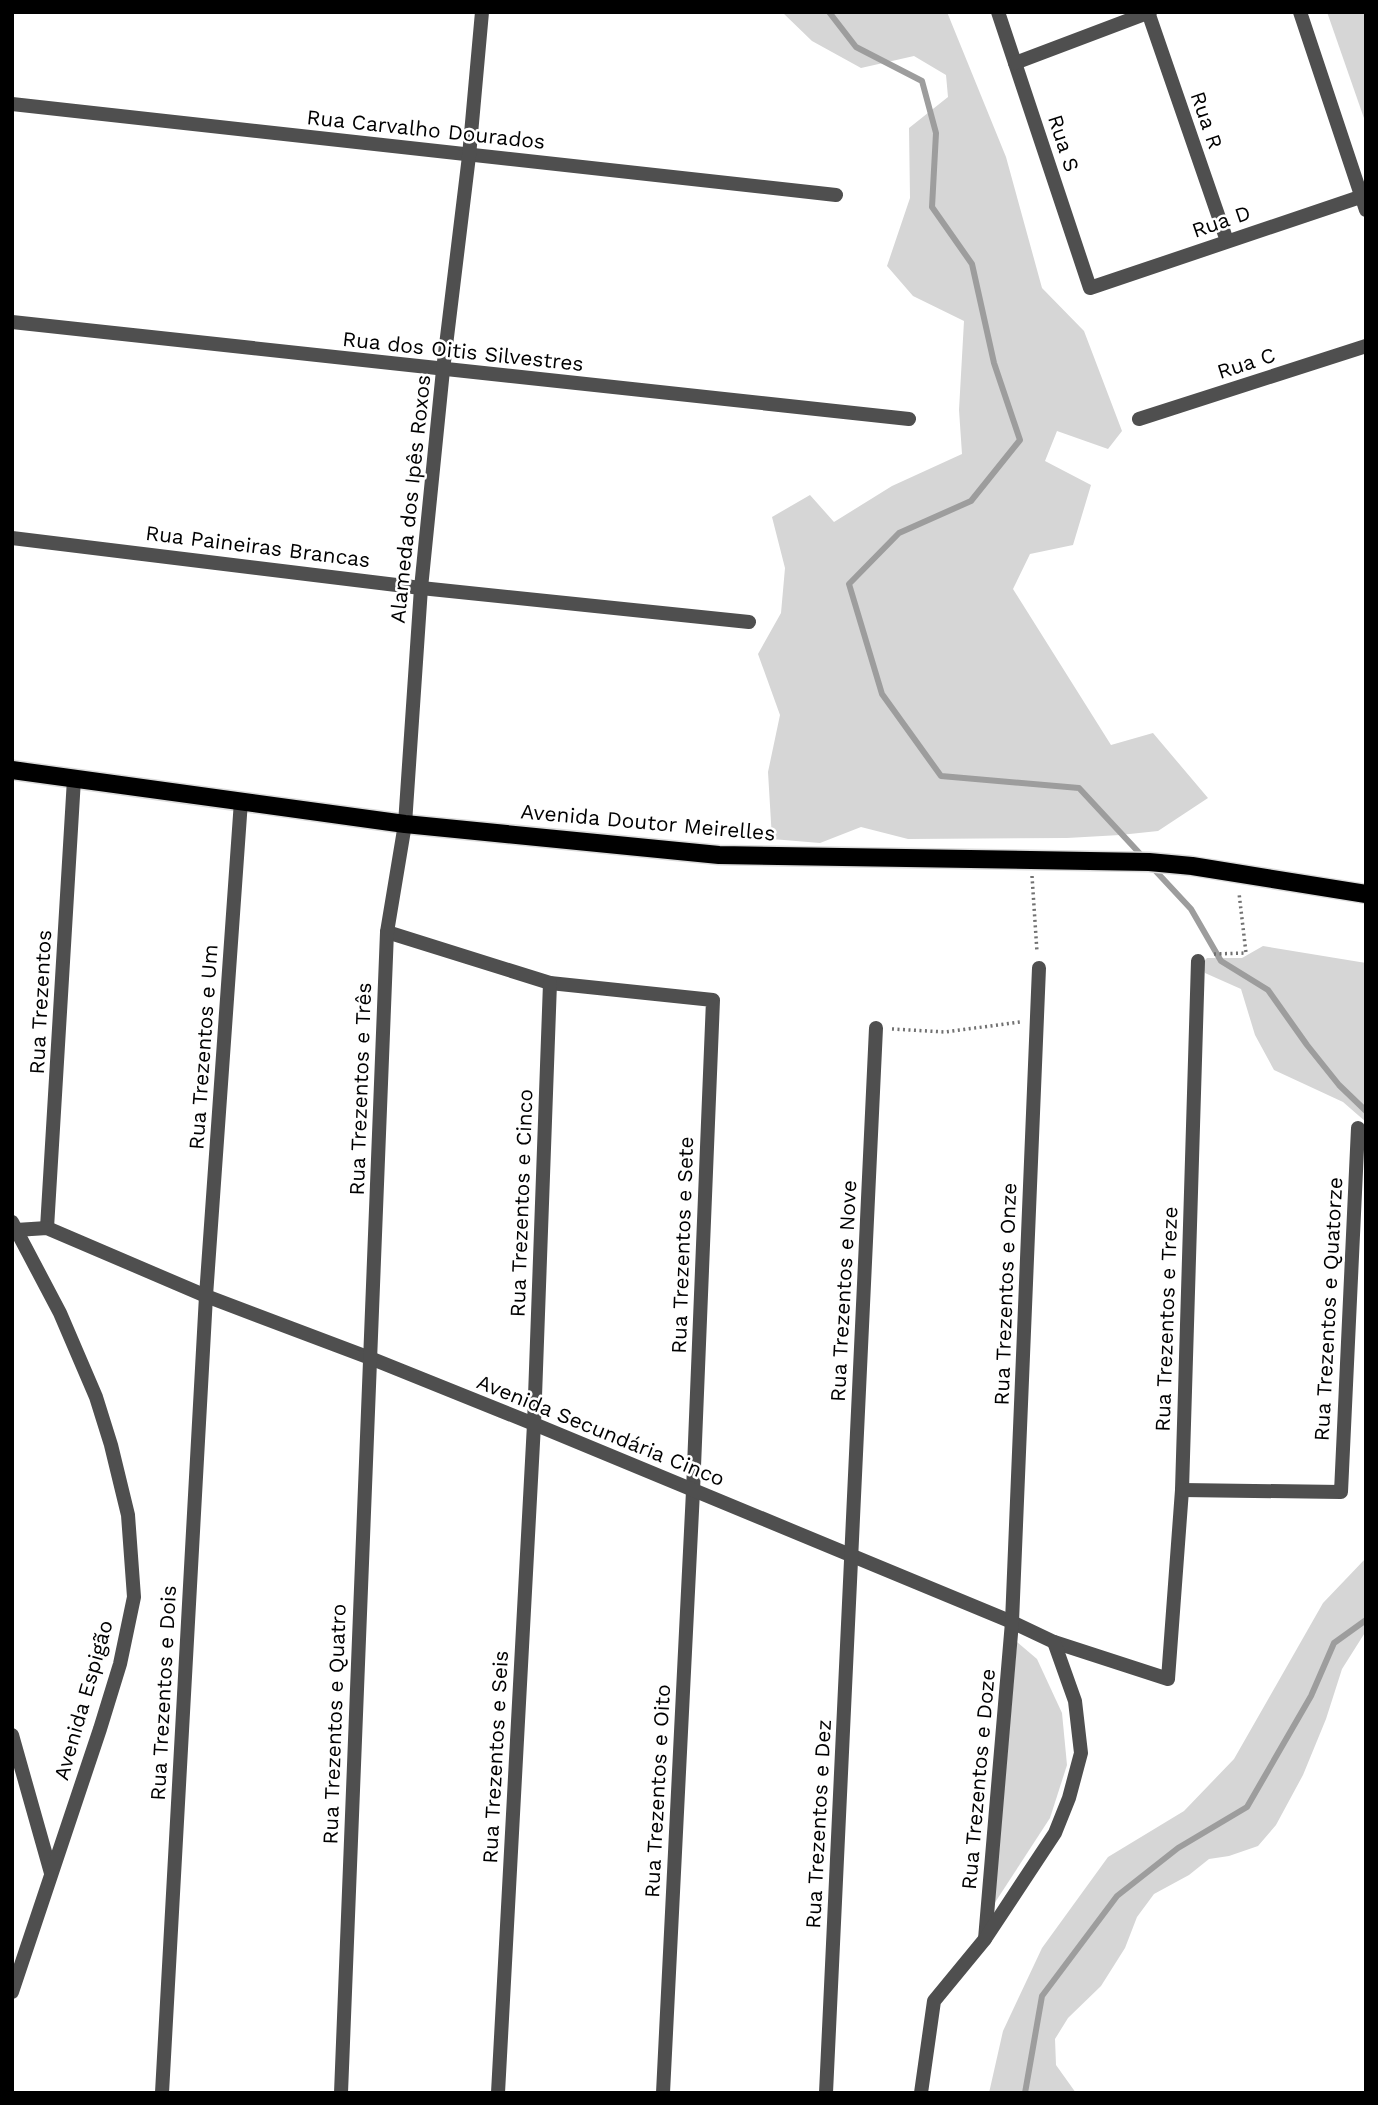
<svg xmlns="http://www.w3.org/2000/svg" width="1378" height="2105" viewBox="0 0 1378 2105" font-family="'Work Sans',sans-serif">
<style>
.green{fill:#d6d6d6}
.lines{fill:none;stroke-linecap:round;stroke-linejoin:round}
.stream{stroke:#9d9d9d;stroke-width:6}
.primary-casing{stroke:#dbdbdb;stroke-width:21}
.path{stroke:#717171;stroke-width:3.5;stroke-dasharray:2 3.5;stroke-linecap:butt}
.minor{stroke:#4f4f4f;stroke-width:14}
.tertiary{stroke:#4f4f4f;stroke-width:14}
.primary{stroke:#000;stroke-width:18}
.labels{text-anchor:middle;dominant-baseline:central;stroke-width:5;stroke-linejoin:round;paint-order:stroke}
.street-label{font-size:21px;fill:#000;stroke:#fff}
</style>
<rect width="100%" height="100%" fill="#fff"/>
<g class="green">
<polygon points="782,12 947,12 1006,157 1042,288 1084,331 1122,431 1108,449 1057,431 1045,461 1091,485 1073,545 1030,554 1013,589 1111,745 1153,733 1208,798 1158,831 1120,835 1067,838 908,839 861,827 820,843 772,839 768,772 780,715 758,654 781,613 785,568 772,517 810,495 834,522 892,486 962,454 959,410 964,321 913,296 887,266 910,198 909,128 948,97 946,75 914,56 861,68 812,41"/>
<polygon points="1327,12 1366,12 1366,124"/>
<polygon points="1263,946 1366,963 1366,1122 1343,1102 1274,1070 1255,1035 1241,989 1205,973 1202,963 1207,958 1242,958"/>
<polygon points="1366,1558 1366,1631 1342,1669 1326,1719 1303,1775 1276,1825 1258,1846 1229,1856 1209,1859 1189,1875 1154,1894 1137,1917 1125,1948 1101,1986 1068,2018 1055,2039 1056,2065 1076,2093 989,2093 1003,2031 1042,1948 1108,1857 1184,1811 1234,1759 1323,1603"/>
<polygon points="1017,1642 1037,1659 1062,1713 1067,1765 1050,1818 994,1904"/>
</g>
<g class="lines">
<g class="stream">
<polyline points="829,12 856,47 922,81 936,133 932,207 972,264 994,363 1020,440 971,501 899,533 849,584 882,694 941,776 1079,788 1144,858"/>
<polyline points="1151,866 1191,909 1221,961 1268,990 1307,1045 1339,1085 1366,1111"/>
<polyline points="1025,2093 1042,1996 1117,1896 1178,1848 1247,1807 1311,1696 1334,1643 1366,1620"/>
</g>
<defs>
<polyline id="primary" points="12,770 405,824 719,855 1149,862 1192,866 1366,894"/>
</defs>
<use href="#primary" class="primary-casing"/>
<g class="path">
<polyline points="1032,876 1037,952"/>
<polyline points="1214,954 1246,953 1239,893"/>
<polyline points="892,1029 945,1032 1020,1022"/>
</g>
<g class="minor">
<polyline points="998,12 1090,288 1366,195"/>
<polyline points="1148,12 1227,241"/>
<polyline points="1300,12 1366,210"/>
<polyline points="1015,63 1150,12"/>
<polyline points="12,104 836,195"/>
<polyline points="12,322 909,419"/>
<polyline points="1139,419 1366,346"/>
<polyline points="12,538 421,588 749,622"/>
<polyline points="387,932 550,983 713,1000 693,1491 663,2093"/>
<polyline points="47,1228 74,779"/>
<polyline points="16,1230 47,1228 206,1296 370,1358 534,1424 1012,1622 1054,1642 1168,1679 1182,1490 1198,961"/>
<polyline points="1182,1490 1341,1492 1358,1128"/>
<polyline points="12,1735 51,1873"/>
<polyline points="985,1939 1012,1622 1039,968"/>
<polyline points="162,2093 206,1296 241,801"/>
<polyline points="341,2093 387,932 405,824 421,588 443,370 469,156 482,12"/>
<polyline points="498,2093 534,1424 550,983"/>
<polyline points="826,2093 876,1028"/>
<polyline points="921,2093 934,2001 985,1939 1055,1833 1069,1798 1081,1753 1075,1701 1054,1642"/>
</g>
<polyline class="tertiary" points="12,1222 60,1313 96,1397 111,1445 128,1515 134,1597 120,1664 100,1729 12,1992"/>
<use href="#primary" class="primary"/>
</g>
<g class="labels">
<g class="street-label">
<text transform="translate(1207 120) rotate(71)">Rua R</text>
<text transform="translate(426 129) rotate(6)">Rua Carvalho Dourados</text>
<text transform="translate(1064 143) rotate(72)">Rua S</text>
<text transform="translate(1221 221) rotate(-19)">Rua D</text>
<text transform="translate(463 351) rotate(6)">Rua dos Oitis Silvestres</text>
<text transform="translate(1246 363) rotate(-18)">Rua C</text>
<text transform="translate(410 499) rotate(-84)">Alameda dos Ipês Roxos</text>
<text transform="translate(258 546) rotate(7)">Rua Paineiras Brancas</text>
<text transform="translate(648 822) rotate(5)">Avenida Doutor Meirelles</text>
<text transform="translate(40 1002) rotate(-87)">Rua Trezentos</text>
<text transform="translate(203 1047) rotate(-86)">Rua Trezentos e Um</text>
<text transform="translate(360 1089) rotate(-88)">Rua Trezentos e Três</text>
<text transform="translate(521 1203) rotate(-88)">Rua Trezentos e Cinco</text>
<text transform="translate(682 1245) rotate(-88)">Rua Trezentos e Sete</text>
<text transform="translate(843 1291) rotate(-87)">Rua Trezentos e Nove</text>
<text transform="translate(1005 1294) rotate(-88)">Rua Trezentos e Onze</text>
<text transform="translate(1328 1309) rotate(-87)">Rua Trezentos e Quatorze</text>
<text transform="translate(1166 1319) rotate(-88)">Rua Trezentos e Treze</text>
<text transform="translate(601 1430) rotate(22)">Avenida Secundária Cinco</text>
<text transform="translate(163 1693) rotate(-87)">Rua Trezentos e Dois</text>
<text transform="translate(83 1700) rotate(-74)">Avenida Espigão</text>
<text transform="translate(334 1724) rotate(-88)">Rua Trezentos e Quatro</text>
<text transform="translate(495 1757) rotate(-87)">Rua Trezentos e Seis</text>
<text transform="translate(978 1779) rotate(-85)">Rua Trezentos e Doze</text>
<text transform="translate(657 1791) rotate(-87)">Rua Trezentos e Oito</text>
<text transform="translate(818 1824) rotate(-87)">Rua Trezentos e Dez</text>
</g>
</g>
<rect width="1378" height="2105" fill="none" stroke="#000000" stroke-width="28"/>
</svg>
